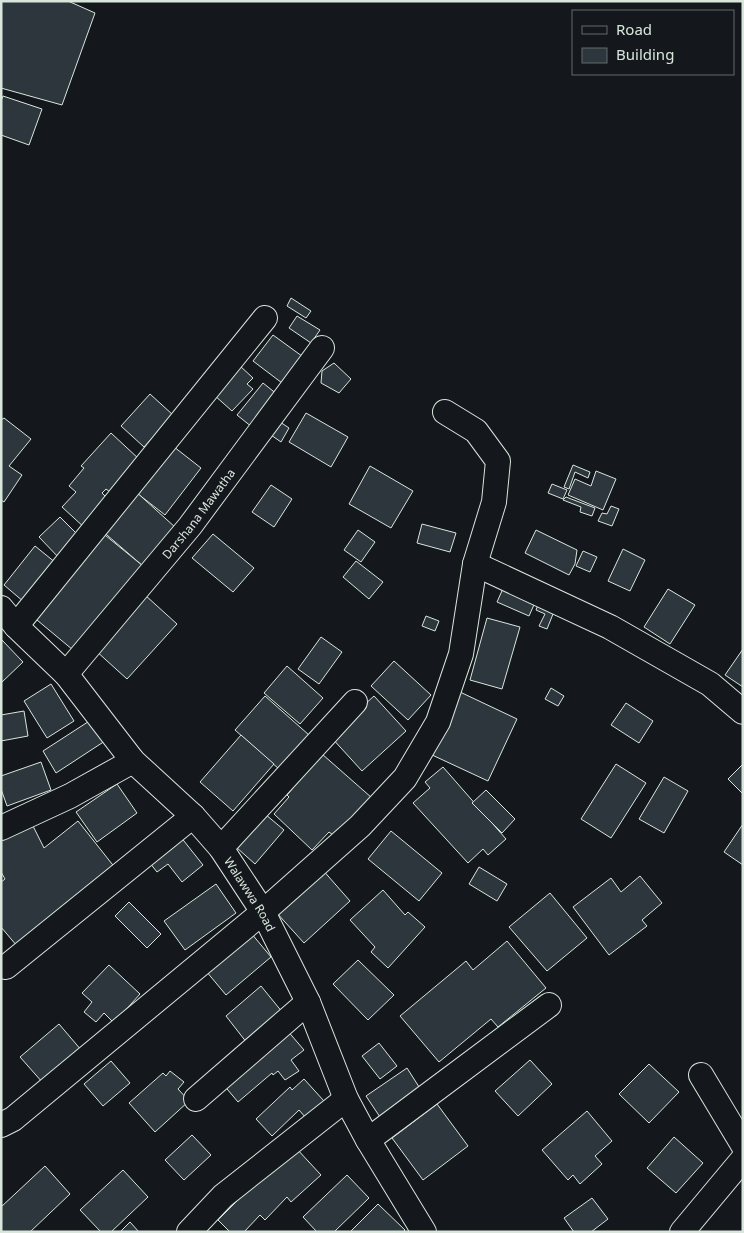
<svg xmlns="http://www.w3.org/2000/svg" width="744" height="1233" viewBox="0 0 744 1233" font-family="'Noto Sans',sans-serif">
<style>
.building{fill:#2c363c;stroke:#d8e6dc}
.lines{fill:none;stroke-linecap:round;stroke-linejoin:round}
.minor-casing{stroke:#d8e6dc;stroke-width:26}
.minor{stroke:#14181c;stroke-width:24}
.labels{text-anchor:middle;dominant-baseline:central;stroke-width:4;stroke-linejoin:round;paint-order:stroke}
.street-label{font-size:12px;fill:#d8e6dc;stroke:#14181c}
</style>
<rect width="100%" height="100%" fill="#14181c"/>
<g class="building">
<polygon points="1,1 68,1 95,13 62,105 1,88"/>
<polygon points="3,96 42,109 29,145 1,135 1,101"/>
<polygon points="291,298 311,311 306,318 287,306"/>
<polygon points="297,316 320,330 311,343 289,328"/>
<polygon points="273,335 306,359 286,386 253,361"/>
<polygon points="334,363 351,379 339,393 321,383 322,371"/>
<polygon points="239,365 253,378 247,384 253,389 232,411 213,394"/>
<polygon points="263,383 278,395 252,427 237,415"/>
<polygon points="150,394 173,415 144,447 121,426"/>
<polygon points="306,413 348,437 331,467 289,442"/>
<polygon points="4,418 31,439 9,466 22,475 4,502 1,500 1,420"/>
<polygon points="280,422 289,428 281,442 271,435"/>
<polygon points="111,433 140,460 110,492 106,489 102,493 111,502 86,529 62,507 76,492 69,486 84,468 81,466"/>
<polygon points="169,443 201,468 165,515 133,490"/>
<polygon points="573,465 590,472 588,478 575,472 569,489 564,487"/>
<polygon points="370,466 413,491 391,528 349,504"/>
<polygon points="596,471 616,479 603,510 568,495 575,479 591,486"/>
<polygon points="552,484 567,490 563,499 548,493"/>
<polygon points="271,485 292,499 274,527 252,512"/>
<polygon points="134,490 176,528 143,566 100,529"/>
<polygon points="566,497 595,508 592,516 580,512 581,507 563,500"/>
<polygon points="611,506 619,509 612,526 598,521 602,513 607,514"/>
<polygon points="60,517 82,539 61,560 39,537"/>
<polygon points="422,524 456,533 450,552 417,543"/>
<polygon points="358,530 375,542 361,562 344,550"/>
<polygon points="536,530 577,550 575,564 569,575 525,553"/>
<polygon points="100,531 143,566 73,650 31,615"/>
<polygon points="213,534 254,568 233,592 192,558"/>
<polygon points="35,546 56,563 24,602 4,585"/>
<polygon points="623,549 645,560 630,591 608,581"/>
<polygon points="583,551 597,557 590,572 576,566"/>
<polygon points="356,561 383,582 369,599 343,577"/>
<polygon points="505,584 537,598 529,616 497,602"/>
<polygon points="668,589 695,605 670,644 644,627"/>
<polygon points="145,595 177,624 127,679 95,650"/>
<polygon points="541,597 557,604 547,629 539,626 545,614 536,610"/>
<polygon points="426,616 439,621 435,631 422,626"/>
<polygon points="487,618 520,627 502,689 470,680"/>
<polygon points="321,637 342,652 319,684 298,669"/>
<polygon points="1,639 23,662 1,683"/>
<polygon points="743,649 743,687 725,675"/>
<polygon points="394,661 431,695 408,720 371,686"/>
<polygon points="287,666 323,698 300,724 264,693"/>
<polygon points="51,684 74,721 47,738 24,701"/>
<polygon points="551,688 564,696 558,706 545,699"/>
<polygon points="460,692 517,719 488,781 430,754"/>
<polygon points="265,696 309,735 279,769 235,730"/>
<polygon points="374,696 406,731 362,771 330,736"/>
<polygon points="626,703 653,721 639,743 611,725"/>
<polygon points="24,711 28,736 1,741 1,715"/>
<polygon points="94,718 108,739 56,773 43,751"/>
<polygon points="241,735 274,764 233,811 200,782"/>
<polygon points="322,754 372,798 337,838 329,832 312,850 274,814 289,797 287,795"/>
<polygon points="41,762 51,790 7,806 1,789 1,776"/>
<polygon points="616,764 646,783 611,838 581,819"/>
<polygon points="743,764 743,794 728,779"/>
<polygon points="443,767 506,839 488,855 483,849 468,863 413,803 430,788 425,782"/>
<polygon points="664,777 688,791 664,833 639,819"/>
<polygon points="117,784 137,813 97,842 76,812"/>
<polygon points="486,790 515,819 502,833 472,803"/>
<polygon points="265,814 284,830 255,864 236,847"/>
<polygon points="78,821 116,869 17,946 1,927 1,882 5,879 1,872 1,838 31,822 44,848"/>
<polygon points="743,824 743,865 724,852"/>
<polygon points="391,831 442,873 419,901 368,859"/>
<polygon points="180,836 203,865 182,882 168,864 157,872 149,862"/>
<polygon points="479,867 507,884 497,901 469,884"/>
<polygon points="321,868 350,901 304,943 275,911"/>
<polygon points="640,876 662,903 642,920 647,926 609,955 573,907 611,878 621,892"/>
<polygon points="216,884 236,913 185,950 164,921"/>
<polygon points="383,890 405,915 408,912 425,927 388,968 371,952 375,947 350,920"/>
<polygon points="550,893 587,938 547,971 509,927"/>
<polygon points="129,902 161,934 147,948 115,916"/>
<polygon points="251,933 271,957 226,995 206,971"/>
<polygon points="507,941 546,988 498,1027 491,1019 439,1062 400,1016 466,961 473,970"/>
<polygon points="358,960 394,995 368,1020 333,984"/>
<polygon points="109,965 140,994 114,1023 104,1013 96,1022 84,1012 92,1002 82,993"/>
<polygon points="261,986 283,1013 247,1043 226,1016"/>
<polygon points="59,1024 82,1051 43,1083 20,1057"/>
<polygon points="286,1029 304,1050 291,1060 299,1071 285,1080 278,1071 273,1075 272,1073 238,1102 222,1083"/>
<polygon points="379,1043 397,1066 380,1079 362,1056"/>
<polygon points="530,1060 552,1084 518,1116 495,1091"/>
<polygon points="111,1061 130,1083 103,1106 84,1084"/>
<polygon points="649,1064 679,1092 649,1123 619,1094"/>
<polygon points="407,1068 421,1090 380,1117 366,1096"/>
<polygon points="170,1071 184,1082 178,1089 189,1101 155,1132 129,1103 163,1073 166,1076"/>
<polygon points="304,1079 324,1101 306,1118 299,1110 272,1136 256,1119 290,1087 292,1090"/>
<polygon points="437,1104 468,1146 423,1180 392,1138"/>
<polygon points="587,1111 612,1141 595,1156 602,1164 580,1184 573,1175 568,1180 542,1150"/>
<polygon points="192,1135 211,1155 184,1180 165,1160"/>
<polygon points="674,1137 703,1163 676,1193 647,1168"/>
<polygon points="296,1148 321,1175 291,1202 287,1197 265,1220 260,1215 244,1232 230,1232 218,1220 238,1200 235,1198"/>
<polygon points="45,1166 70,1194 30,1232 1,1232 1,1207"/>
<polygon points="123,1170 148,1197 111,1232 101,1232 80,1210"/>
<polygon points="347,1175 369,1198 334,1232 317,1232 303,1217"/>
<polygon points="592,1198 608,1219 591,1232 574,1232 564,1218"/>
<polygon points="378,1204 405,1230 403,1232 350,1232"/>
<polygon points="130,1222 139,1232 120,1232"/>
</g>
<g class="lines">
<defs>
<g id="minor">
<polyline points="475,564 610,627 710,684 743,712"/>
<path id="s1" d="M1 608 16 626 66 674 133 761 193 816 221 848 263 912 308 1002 346 1099 368 1140 424 1232"/>
<polyline points="16,626 265,318"/>
<path id="s2" d="M66 674 190 526 322 348"/>
<polyline points="1,828 70,796 133,761"/>
<polyline points="221,848 355,702"/>
<polyline points="6,967 193,816"/>
<polyline points="701,1075 743,1145"/>
<polyline points="196,1099 308,1002"/>
<polyline points="1,1125 13,1119 263,912 360,826 405,778 438,722 461,654 475,564 494,502 498,461 476,431 445,412"/>
<polyline points="368,1140 549,1005"/>
<polyline points="189,1232 223,1196 346,1099"/>
<polyline points="682,1232 743,1159"/>
</g>
</defs>
<use href="#minor" class="minor-casing"/>
<use href="#minor" class="minor"/>
</g>
<g class="labels">
<g class="street-label">
<text stroke="none"><textPath href="#s2" startOffset="208">Darshana Mawatha</textPath></text>
<text stroke="none"><textPath href="#s1" startOffset="381">Walawwa Road</textPath></text>
</g>
</g>
<rect width="744" height="1233" fill="none" stroke="#d8e6dc" stroke-width="5"/>
<rect x="572" y="10" width="162" height="65" fill="#14181c" stroke="#626a69"/>
<rect x="582" y="26" width="25" height="8" fill="#14181c" stroke="#626a69"/>
<text x="616" y="35" font-size="15" fill="#d8e6dc">Road</text>
<rect x="582" y="48" width="25" height="15" fill="#2c363c" stroke="#626a69"/>
<text x="616" y="60" font-size="15" fill="#d8e6dc">Building</text>
</svg>
